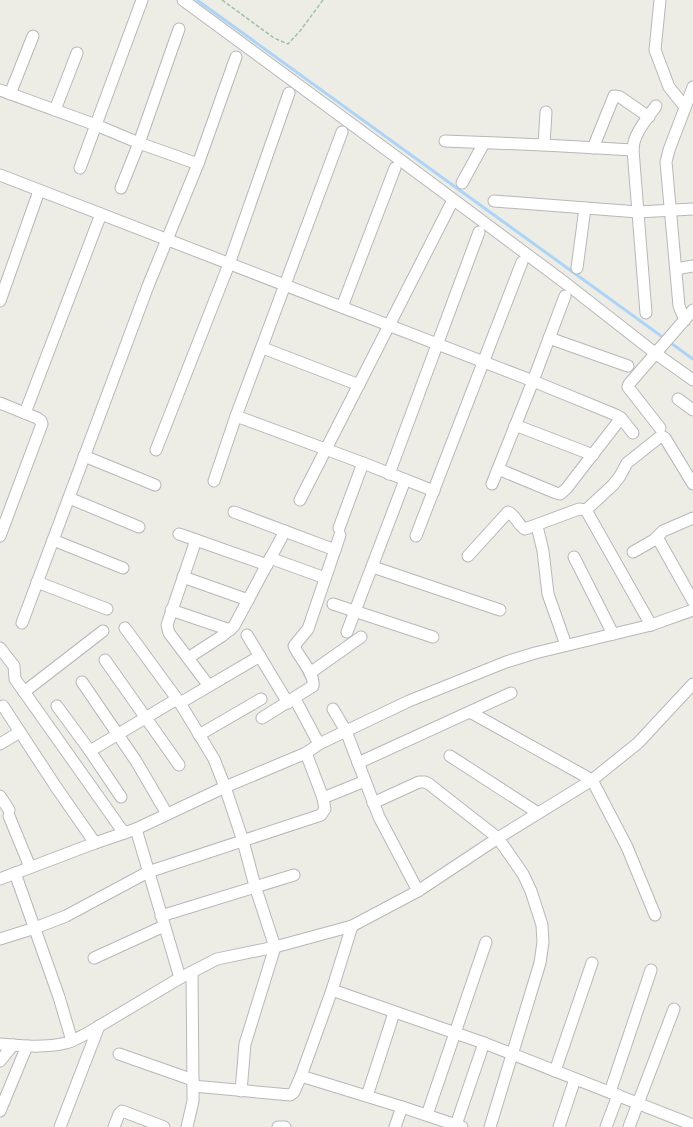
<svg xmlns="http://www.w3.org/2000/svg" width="693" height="1127" viewBox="0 0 693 1127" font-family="'Sofia Sans Condensed',sans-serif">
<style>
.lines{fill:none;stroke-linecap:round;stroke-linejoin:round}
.stream{stroke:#acd3f8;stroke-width:3}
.minor-casing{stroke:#b6b7bb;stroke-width:13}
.path{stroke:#9cc1a9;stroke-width:1.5;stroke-dasharray:4 2;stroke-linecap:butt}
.minor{stroke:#fff;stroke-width:11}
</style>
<rect width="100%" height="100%" fill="#eeede5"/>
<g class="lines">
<polyline class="stream" points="197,0 693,359"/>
<defs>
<g id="minor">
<polyline points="183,0 399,159 568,285 655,353 693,380"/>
<polyline points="660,0 655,50 669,87 685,107"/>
<polyline points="0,90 96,125 139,143 198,164"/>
<polyline points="10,94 33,36"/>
<polyline points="55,110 77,53"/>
<polyline points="445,141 544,145 633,150 646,313"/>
<polyline points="544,145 546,112"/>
<polyline points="593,148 614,96 620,97 649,117"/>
<path d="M633 150C633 134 647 119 656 106"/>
<polyline points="80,168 142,0"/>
<polyline points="0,175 533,381 616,415 621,418 633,433"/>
<polyline points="462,183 484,143"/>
<polyline points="121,188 139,143 179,29"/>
<polyline points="494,201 638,212 693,209"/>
<polyline points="577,268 585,208"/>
<polyline points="676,269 693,266"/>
<polyline points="0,301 39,191"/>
<polyline points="342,307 395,168"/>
<polyline points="685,320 679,306 666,162 669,150 693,87"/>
<polyline points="549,338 628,366"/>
<polyline points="263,348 359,385"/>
<polyline points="678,399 693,410"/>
<polyline points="0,403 37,418 41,421 42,424 0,536"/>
<polyline points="25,413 101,214"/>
<polyline points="236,416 363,463 434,491"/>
<polyline points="515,425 593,455"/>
<polyline points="660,428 628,387 629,384 693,310"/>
<polyline points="156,450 229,264 289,93"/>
<polyline points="84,456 155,485"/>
<polyline points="498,469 556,493 560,494 566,489 621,418"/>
<polyline points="389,474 479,232"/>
<polyline points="214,481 236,416 342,132"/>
<polyline points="492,484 533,381 565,296"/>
<polyline points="69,498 139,527"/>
<path d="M300 500C350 400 401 300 453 200"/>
<polyline points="586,510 613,485 620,476 627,463 661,436 665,438 693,484"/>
<polyline points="234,512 335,550"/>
<polyline points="537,526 543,551 548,594 566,645"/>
<polyline points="339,528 363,463"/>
<polyline points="179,534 267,565"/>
<polyline points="416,536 522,262"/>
<polyline points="657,537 693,601"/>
<polyline points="53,540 123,568"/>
<polyline points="196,540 167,625 169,633 209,686"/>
<polyline points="633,552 654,540 663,531 693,518"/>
<path d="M468 556 508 512C516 515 518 526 525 529L579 509 586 510 651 625"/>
<polyline points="574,557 613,634"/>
<polyline points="270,558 325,578"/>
<polyline points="373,567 500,610"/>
<polyline points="183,577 248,600"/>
<polyline points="37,582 107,609"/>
<polyline points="333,604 433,637"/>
<polyline points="171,610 230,630"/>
<polyline points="22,623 148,286 198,164 236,57"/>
<polyline points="125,628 180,703 214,759 225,787 243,841 255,886 275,947 245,1044 241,1091"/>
<polyline points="347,632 405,480"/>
<polyline points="247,635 288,703"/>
<polyline points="0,648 14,666 15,679 124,833"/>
<polyline points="188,658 222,636 234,626 285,531"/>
<polyline points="105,660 179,765"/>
<polyline points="310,673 361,637"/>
<polyline points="82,682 136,761 167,814"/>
<polyline points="24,692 103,631"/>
<polyline points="295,699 319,744"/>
<polyline points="180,703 260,656"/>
<polyline points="3,706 56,787 95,843"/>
<polyline points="57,706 90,751 121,797"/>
<polyline points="470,712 592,780 627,847 655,915"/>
<path d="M262 718 313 686C315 673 299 658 294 646L308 629 340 535"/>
<polyline points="199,735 261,699"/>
<polyline points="0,744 20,732"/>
<polyline points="90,751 177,699"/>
<polyline points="450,756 538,813"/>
<polyline points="358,763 511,693"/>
<polyline points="0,796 9,810"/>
<polyline points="323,798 365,781"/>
<polyline points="373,803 419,782 425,782 429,784 498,838 523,874 531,891 542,925 543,942 540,963 490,1127"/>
<polyline points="9,816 30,867"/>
<polyline points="136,829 180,978"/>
<polyline points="15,873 59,997 72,1041"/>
<polyline points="0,879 95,843 136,829 225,787 306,753 319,744 346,731 333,709"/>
<polyline points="418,891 379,817 346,731 409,701 506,662 535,653 651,625 693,610"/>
<polyline points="161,916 294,875"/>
<polyline points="352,926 332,990 301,1076 402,1107 395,1127"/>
<polyline points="0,939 35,928 66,916 148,872 321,815 325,809 323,798 306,753"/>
<polyline points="94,958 164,926"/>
<polyline points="332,990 484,1043 693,1125"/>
<path d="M0 1044C21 1046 45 1048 66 1043 73 1041 80 1037 86 1034L180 978 217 959 275 947 352 926 418 891 498 838 592 780 638 743 693 684"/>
<polyline points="119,1054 193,1080"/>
<polyline points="0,1061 13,1045"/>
<polyline points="555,1071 592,963"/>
<polyline points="193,1086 290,1095 294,1092 301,1076"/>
<polyline points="610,1092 651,970"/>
<polyline points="367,1096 394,1013"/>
<polyline points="402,1107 462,1127"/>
<polyline points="0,1111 27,1046"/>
<polyline points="427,1115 486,942"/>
<polyline points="456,1125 484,1043"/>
<polyline points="60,1127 99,1026"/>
<polyline points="114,1127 119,1114 122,1111 164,1127"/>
<polyline points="187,1127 193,1101 193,1086 192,972"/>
<polyline points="278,1127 285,1127"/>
<polyline points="559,1127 575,1079"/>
<polyline points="606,1127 618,1095"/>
<polyline points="629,1127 674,1009"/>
</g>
</defs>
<use href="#minor" class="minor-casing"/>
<polyline class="path" points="222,0 274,38 288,44 300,31 323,0"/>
<use href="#minor" class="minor"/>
</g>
</svg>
